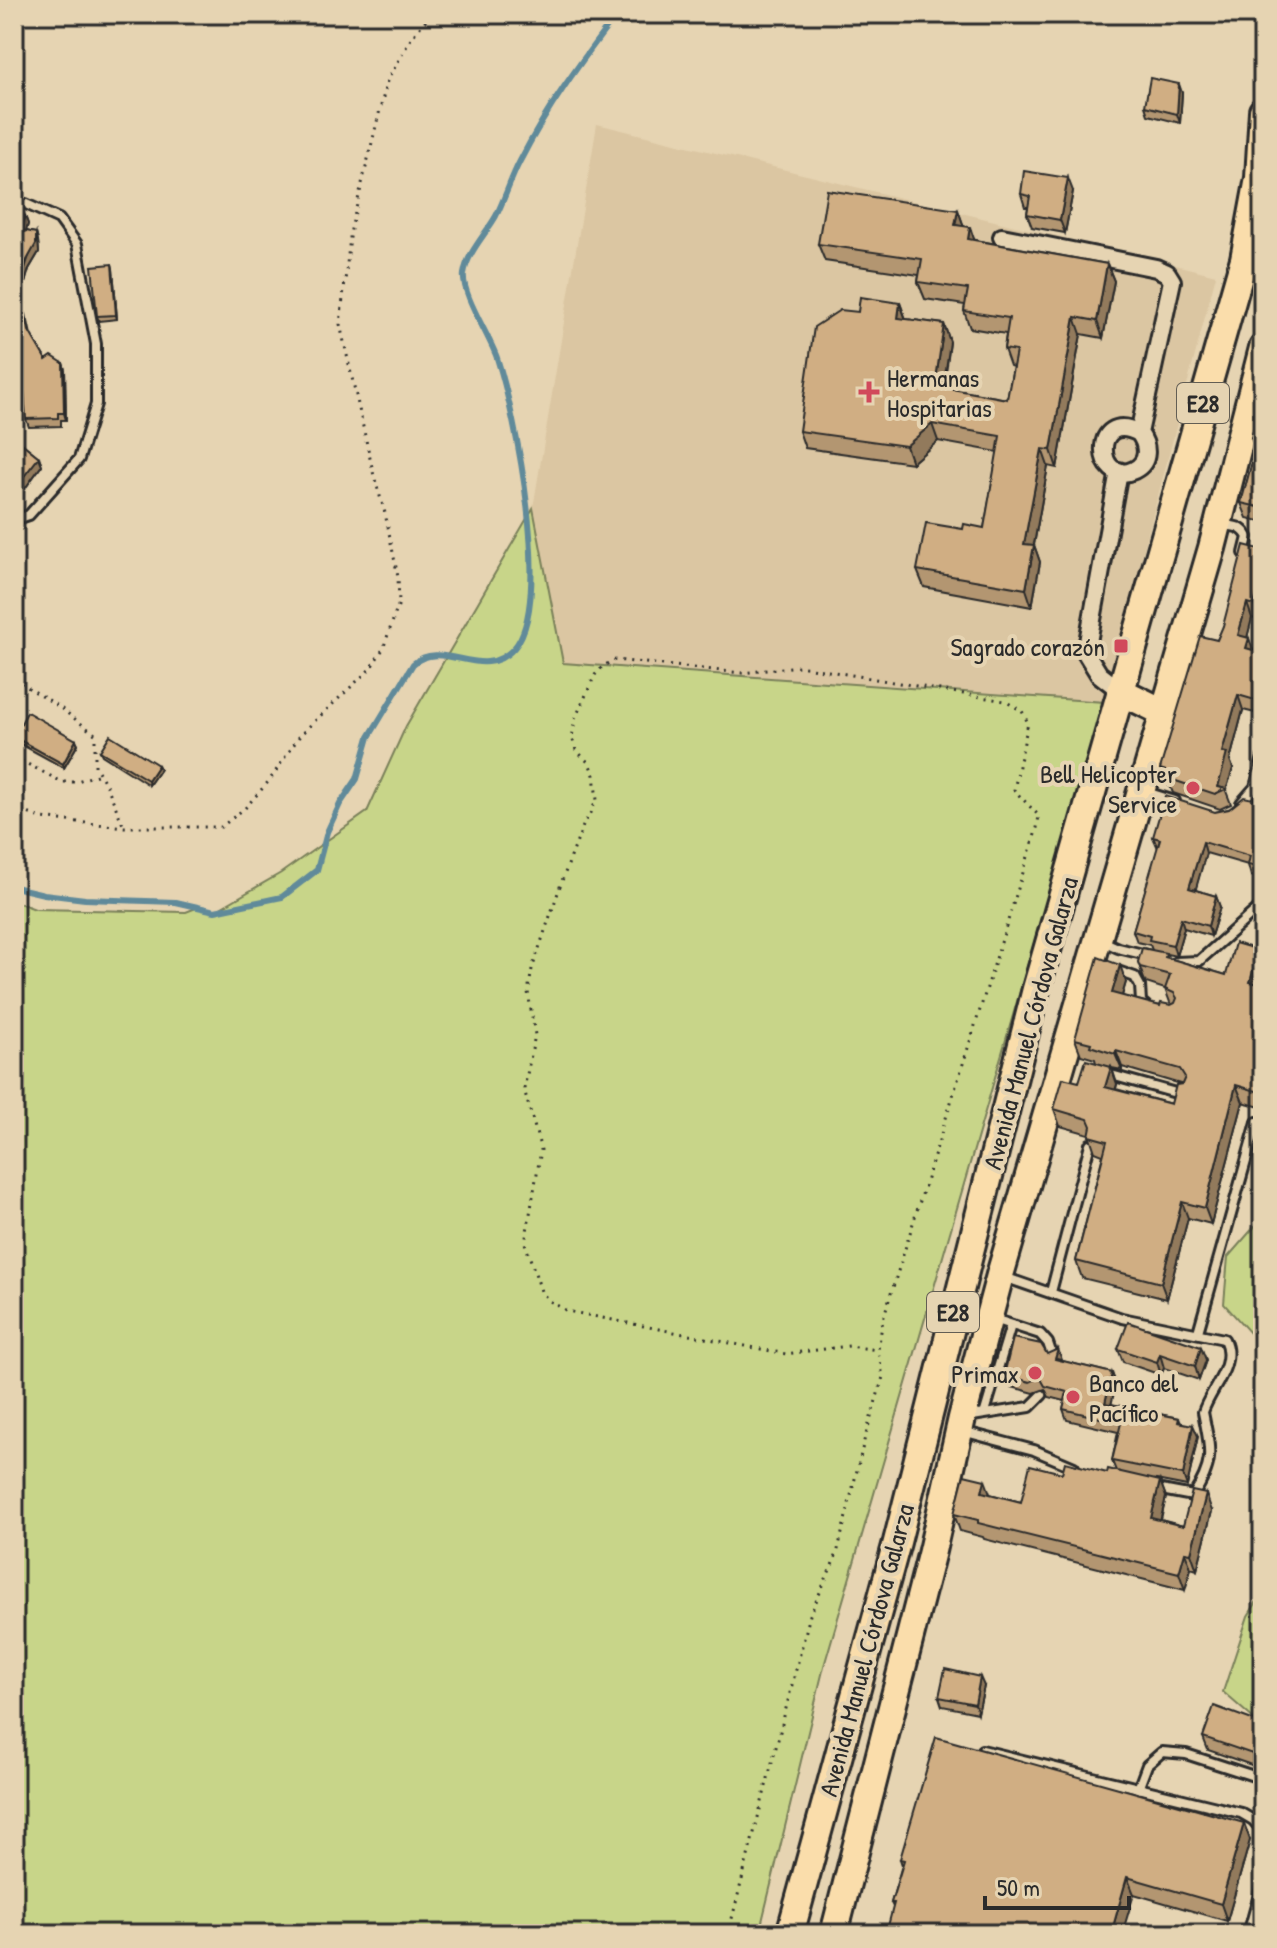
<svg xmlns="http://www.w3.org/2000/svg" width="1277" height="1948" viewBox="0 0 1277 1948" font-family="'Patrick Hand',sans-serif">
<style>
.built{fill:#dbc6a2}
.green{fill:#c8d589;stroke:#7a805a;stroke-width:2}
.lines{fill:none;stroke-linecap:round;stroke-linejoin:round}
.stream{stroke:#608a9a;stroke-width:6}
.service-casing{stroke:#2b2b2b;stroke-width:14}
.minor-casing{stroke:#2b2b2b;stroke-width:22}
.primary-casing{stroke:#2b2b2b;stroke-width:32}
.path{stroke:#2b2b2b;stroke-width:3;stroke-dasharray:2 6;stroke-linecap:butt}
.service{stroke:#e6d4b2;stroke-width:8}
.minor{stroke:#e6d4b2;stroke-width:16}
.primary{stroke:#faddab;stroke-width:26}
.wall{fill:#b39671;stroke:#2b2b2b;stroke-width:2;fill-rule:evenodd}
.shaded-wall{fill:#927a5c;stroke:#2b2b2b;stroke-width:2}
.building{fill:#d0ae83;stroke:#2b2b2b;stroke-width:2}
.poi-dot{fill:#d1495b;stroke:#e6d4b2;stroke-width:3}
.labels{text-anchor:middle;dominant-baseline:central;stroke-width:8;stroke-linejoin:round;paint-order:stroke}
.shield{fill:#e6d4b2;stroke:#635e54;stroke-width:2}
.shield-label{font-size:24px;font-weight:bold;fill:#2b2b2b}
.poi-label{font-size:26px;fill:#2b2b2b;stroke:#e6d4b2;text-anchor:end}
.street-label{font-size:26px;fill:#2b2b2b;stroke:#e6d4b2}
</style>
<rect width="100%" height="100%" fill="#e6d4b2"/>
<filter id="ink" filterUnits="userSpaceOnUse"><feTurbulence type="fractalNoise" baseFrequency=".0125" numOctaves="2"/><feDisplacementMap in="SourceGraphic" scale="16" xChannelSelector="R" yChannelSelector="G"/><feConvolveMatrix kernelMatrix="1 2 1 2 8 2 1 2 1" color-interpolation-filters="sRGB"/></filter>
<g filter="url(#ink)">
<polygon class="built" points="597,124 1216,275 1104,702 563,663 533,508"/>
<g class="green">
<polygon points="533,508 563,663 1104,702 824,1666 759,1934 14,1934 14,901 35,909 186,912 196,908 215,911 281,873 367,812 406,726"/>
<polygon points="1263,1220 1263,1356 1252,1335 1224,1304 1228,1257 1255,1226"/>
<polygon points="1263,1592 1263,1727 1223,1692 1248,1616"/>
</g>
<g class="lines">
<path class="stream" d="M14 887 44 894 85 899 176 902 215 911 282 897 317 870 327 832 340 804 357 779 369 737 413 664C443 637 482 684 514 648 554 603 515 413 497 358 490 337 461 293 464 274 467 253 486 234 496 216 505 198 511 178 520 161 547 108 581 61 617 14"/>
<defs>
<g id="service">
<polyline points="14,520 29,515 79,459 96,404 96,344 77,244 59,219 26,204"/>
<path d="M1223 525C1234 526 1242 526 1248 537L1244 553"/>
<polyline points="1146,792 1175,801"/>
<polyline points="1241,803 1255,787 1263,757"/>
<polyline points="1103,941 1118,948 1151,956"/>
<polyline points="1176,962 1199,961 1263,904"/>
<polyline points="1115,970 1135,977 1140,986 1141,1002 1146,1006"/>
<polyline points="1104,1073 1183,1095"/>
<path d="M1004 1277 1122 1318 1224 1339C1237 1365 1211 1388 1203 1412 1210 1449 1216 1461 1193 1496L1156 1489"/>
<polyline points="1051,1292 1090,1144"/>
<polyline points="991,1318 1040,1334 1048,1343 1053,1358"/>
<polyline points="1198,1332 1257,1122"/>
<polyline points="985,1412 1011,1325"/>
<polyline points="966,1417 1030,1407 1042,1395"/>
<polyline points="962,1431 1034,1450 1074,1467"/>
<polyline points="982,1750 1241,1813 1253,1820 1263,1831"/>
<polyline points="1138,1789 1147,1765 1162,1752 1186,1754 1263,1779"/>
<polyline points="1248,1934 1263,1880"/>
</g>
<g id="minor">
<path d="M1002 237 1156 268 1167 273 1172 281 1139 433C1148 445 1150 462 1134 470 1095 488 1091 408 1139 433"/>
<polyline points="1119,471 1086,653 1099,674 1122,692"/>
</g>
<g id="primary">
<polyline points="1122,692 1165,713"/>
<polyline points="790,1934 897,1542 1036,989 1244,259 1259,178 1263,111"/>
<polyline points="834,1934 932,1551 962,1418 1000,1275 1212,548 1263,348"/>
</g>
</defs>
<use href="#service" class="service-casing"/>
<use href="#minor" class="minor-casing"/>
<use href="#primary" class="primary-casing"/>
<g class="path">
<polyline points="14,679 55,704 95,734 95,766 107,786 124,827"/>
<polyline points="14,757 62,782 74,782 100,774"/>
<polyline points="14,808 41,818 124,827 221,827 245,808 269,781 301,734 370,669 383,649 399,603 398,577 385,513 374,476 340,324 351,229 387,81 412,37 431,14"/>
<polyline points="728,1934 810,1615 837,1554 864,1441 883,1377 878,1350 883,1319 1037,828 1039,816 1014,790 1028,723 1022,711 1005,701 799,666 742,673 615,660 603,666 595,675 575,719 572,737 576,750 589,763 594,775 597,800 583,826 563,878 532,969 528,992 535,1035 524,1089 541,1150 525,1243 541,1291 548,1300 567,1311 786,1354 849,1346 878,1350"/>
</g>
<use href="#service" class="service"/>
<use href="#minor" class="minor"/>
<use href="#primary" class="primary"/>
</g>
<g class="wall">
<polygon points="1182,93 1180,123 1148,115 1145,106"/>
<polygon points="1073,191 1065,233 1032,227 1027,214 1028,207 1025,207 1021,194"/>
<polygon points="958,210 964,227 975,240 1107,264 1114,281 1103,338 1081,334 1057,468 1048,466 1034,545 1040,562 1032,607 924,587 917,570 963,529 984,528 998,452 938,441 912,463 805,448 799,431 858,312 900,303 906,319 944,324 950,342 944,388 1007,399 1013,367 1010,366 1004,349 1006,334 970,328 964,311 965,305 925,299 918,282 919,275 825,261 818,244"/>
<polygon points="14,214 25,216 28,224 26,231 36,233 38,241 39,252 29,269 22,294 25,303 20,306 28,321 31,335 46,360 63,363 65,370 66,420 61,420 61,426 29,427 26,419 24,395 14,383"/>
<polygon points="112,264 113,269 117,319 99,321 97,316"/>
<polygon points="1263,421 1263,522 1247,518 1241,503 1256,450 1251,438"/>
<polygon points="14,437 39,457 42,465 21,494 14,489"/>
<polygon points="1263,550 1263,608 1259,620 1252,618 1247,637 1253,650 1263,653 1263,715 1243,710 1230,760 1233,768 1226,791 1231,804 1220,809 1173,793 1170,786 1166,784 1160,769 1217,640"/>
<polygon points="14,735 76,740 78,744 64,768 15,741"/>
<polygon points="100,751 158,765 160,769 149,785 102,755"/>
<path d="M1263 801V878L1251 876 1248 865 1206 853 1195 890 1216 896 1220 907 1211 936 1184 928 1176 956 1167 954 1168 958 1226 975 1263 961V974L1260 985H1263V1108L1243 1102 1211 1224 1188 1218 1167 1299 1082 1278 1076 1261 1103 1155 1095 1152 1089 1134 1060 1126 1054 1109 1096 1063 1095 1059 1081 1055 1075 1039 1126 982 1122 996 1160 1006 1171 1005 1165 989 1146 983 1144 979 1138 962 1152 950 1150 945 1137 942 1133 931 1158 848 1153 837 1215 812ZM1122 1067 1180 1084 1171 1104 1116 1089 1117 1084 1112 1068 1122 1070Z"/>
<polygon points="1201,1347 1206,1360 1199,1380 1164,1368 1161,1375 1123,1362 1118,1349"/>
<polygon points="1047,1354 1062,1361 1112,1373 1116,1384 1111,1404 1179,1418 1181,1423 1198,1436 1187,1486 1156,1480 1160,1481 1166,1497 1161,1520 1183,1526 1212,1511 1197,1570 1191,1568 1185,1590 984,1539 983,1537 960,1531 954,1514 990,1494 1021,1502 1062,1473 1107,1473 1116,1471 1112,1461 1118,1432 1067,1420 1063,1409 1065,1401 1049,1397 1045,1389 1034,1393 1008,1386 1004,1375"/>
<polygon points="984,1686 978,1713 942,1706 939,1697"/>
<polygon points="1263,1724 1263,1769 1208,1750 1203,1737"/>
<polygon points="1250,1840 1227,1921 1134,1894 893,1907 891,1903 902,1865 900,1859"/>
</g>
<g class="shaded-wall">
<polygon points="1179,84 1182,93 1180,123 1177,114"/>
<polygon points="1068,178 1073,191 1065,233 1060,220"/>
<polygon points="16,181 19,188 14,205 14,187"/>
<polygon points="958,210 964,227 955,225"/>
<polygon points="25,216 28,224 24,237 21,230"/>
<polygon points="970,227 976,245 968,239"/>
<polygon points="36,233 38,241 39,252 29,269 21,296 19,288"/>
<polygon points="112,264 113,269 117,319 116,315"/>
<polygon points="1107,264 1114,281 1103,338 1097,321"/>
<polygon points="22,295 25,303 18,308 15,300"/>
<polygon points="900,303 906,320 898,318"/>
<polygon points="1075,317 1081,334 1057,468 1051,450"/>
<polygon points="944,324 950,342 941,403 935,386"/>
<polygon points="63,363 65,370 66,420 64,413"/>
<polygon points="932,424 938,441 912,463 906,446"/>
<polygon points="1042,449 1048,466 1031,561 1024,544"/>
<polygon points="39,457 42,465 21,494 17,485"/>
<polygon points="1034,545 1040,562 1032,607 1026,589"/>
<polygon points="1259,586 1263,596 1263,608 1259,620 1254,605"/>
<polygon points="1247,603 1252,618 1244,650 1238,635"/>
<polygon points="1249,638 1254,653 1246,648"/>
<polygon points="1238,695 1243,710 1230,760 1233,768 1226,791 1226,789 1218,787 1222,752"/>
<polygon points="76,740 78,744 64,768 63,764"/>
<polygon points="158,765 160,769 149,785 148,780"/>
<polygon points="1203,842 1206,853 1193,899 1189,888"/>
<polygon points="1216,896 1220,907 1211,936 1208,926"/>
<polygon points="1181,918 1184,928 1176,956 1173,945"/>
<polygon points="1259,950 1263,961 1263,974 1256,998 1250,982"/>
<polygon points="1120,965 1126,982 1118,1009 1112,993"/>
<polygon points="1116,1051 1122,1067 1122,1070 1115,1054"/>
<polygon points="1111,1067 1117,1084 1111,1104 1105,1087"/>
<polygon points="1236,1085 1243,1102 1211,1224 1205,1208"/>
<polygon points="1182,1202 1188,1218 1167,1299 1161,1283"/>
<polygon points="1201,1347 1206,1360 1199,1380 1195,1366"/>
<polygon points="1058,1349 1062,1360 1055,1359"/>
<polygon points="1160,1354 1164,1368 1161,1375 1157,1362"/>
<polygon points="1112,1373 1116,1384 1109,1414 1105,1403"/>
<polygon points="1193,1425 1198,1436 1187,1486 1183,1475"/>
<polygon points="985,1480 991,1496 982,1492"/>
<polygon points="1160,1481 1166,1497 1157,1534 1151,1518"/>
<polygon points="1206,1494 1212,1511 1197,1570 1191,1553"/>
<polygon points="1185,1552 1191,1568 1185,1590 1179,1573"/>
<polygon points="980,1677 984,1686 978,1713 975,1704"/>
<polygon points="1244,1823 1250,1840 1227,1921 1221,1904"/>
<polygon points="1127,1877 1134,1894 1122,1934 1111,1934"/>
</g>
<g class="building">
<polygon points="1150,78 1179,84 1177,114 1145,106"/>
<polygon points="1024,171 1068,178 1060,220 1027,214 1030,196 1021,194"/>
<polygon points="827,190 958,210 955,225 970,227 968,239 1107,264 1097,321 1075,317 1051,450 1042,449 1024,544 1034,545 1026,589 917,570 926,523 963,529 964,524 984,528 1000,436 932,424 906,446 799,431 814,327 840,310 858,312 860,297 900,303 898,318 944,324 935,386 1007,399 1016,351 1004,349 1009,318 964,311 968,289 918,282 922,259 818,244"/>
<polygon points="14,214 25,216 21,230 36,233 36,244 26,262 19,288 22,295 15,300 26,314 29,331 46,360 52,356 63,363 64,413 58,413 58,418 26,419 24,391 14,379"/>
<polygon points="112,264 116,315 97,316 92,266"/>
<polygon points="1256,419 1263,421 1263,508 1241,503 1258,440 1251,438"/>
<polygon points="14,437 39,457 17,485 14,482"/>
<polygon points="1244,545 1263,550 1263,587 1259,586 1254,605 1247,603 1238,635 1249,638 1246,648 1263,653 1263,697 1262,702 1238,695 1222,752 1227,753 1218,787 1226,789 1215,794 1167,778 1169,772 1160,769 1200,636 1217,640 1223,626"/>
<polygon points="27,712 76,740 63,764 14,737"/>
<polygon points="110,735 158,765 148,780 100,751"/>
<polygon points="1165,796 1215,812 1229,809 1244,797 1263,801 1263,868 1248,865 1250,856 1203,842 1189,888 1216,896 1208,926 1181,918 1173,945 1149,940 1150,936 1133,931 1160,839 1153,837"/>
<polygon points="1235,943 1259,950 1250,982 1263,985 1263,1093 1236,1085 1205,1208 1182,1202 1161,1283 1076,1261 1107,1141 1089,1136 1091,1126 1088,1119 1054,1109 1063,1078 1079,1082 1086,1060 1111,1067 1105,1087 1171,1104 1176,1085 1182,1084 1185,1077 1180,1069 1116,1051 1115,1054 1090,1046 1091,1043 1075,1039 1098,957 1120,965 1112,993 1160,1006 1161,1003 1171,1005 1175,1003 1177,998 1174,993 1165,989 1170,975 1140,967 1138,962 1142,948 1166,953 1165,957 1226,975"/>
<polygon points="1128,1322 1201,1347 1195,1366 1160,1354 1157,1362 1118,1349"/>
<polygon points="1013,1338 1041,1344 1047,1354 1058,1349 1055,1359 1112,1373 1105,1403 1179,1418 1178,1422 1193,1425 1183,1475 1112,1461 1121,1423 1063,1409 1067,1392 1045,1386 1040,1377 1030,1382 1004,1375"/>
<polygon points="1065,1462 1107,1473 1108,1469 1160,1481 1151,1518 1183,1526 1192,1491 1206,1494 1191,1553 1185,1552 1179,1573 978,1523 978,1520 954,1514 964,1475 985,1480 982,1492 1021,1502 1030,1465 1062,1473"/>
<polygon points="945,1669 980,1677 975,1704 939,1697"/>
<polygon points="1214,1706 1263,1724 1263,1752 1261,1757 1203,1737"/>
<polygon points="936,1737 1244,1823 1221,1904 1127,1877 1111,1934 886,1934 894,1903 891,1903 904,1860 900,1859"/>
</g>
</g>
<g class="poi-dot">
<path d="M865 380h8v8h8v8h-8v8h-8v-8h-8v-8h8z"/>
<rect x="1113" y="638" width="16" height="16" rx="4"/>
<circle cx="1193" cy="788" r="8"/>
<circle cx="1035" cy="1373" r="8"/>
<circle cx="1073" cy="1397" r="8"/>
</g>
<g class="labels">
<g class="shield">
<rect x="1177" y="383" width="52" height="40" rx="6"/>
<rect x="927" y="1292" width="52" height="40" rx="6"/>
</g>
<g class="shield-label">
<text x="1203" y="403">E28</text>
<text x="953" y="1312">E28</text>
</g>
<g class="poi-label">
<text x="887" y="377" text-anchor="start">Hermanas<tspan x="887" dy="30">Hospitarias</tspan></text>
<text x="1105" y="646">Sagrado corazón</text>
<text x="1177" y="773">Bell Helicopter<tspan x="1177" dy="30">Service</tspan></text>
<text x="1019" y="1373">Primax</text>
<text x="1089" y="1382" text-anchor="start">Banco del<tspan x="1089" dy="30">Pacífico</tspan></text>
</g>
<g class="street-label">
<text transform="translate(1030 1023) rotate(-75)">Avenida Manuel Córdova Galarza</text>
<text transform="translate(866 1650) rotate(-75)">Avenida Manuel Córdova Galarza</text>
</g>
</g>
<rect width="1277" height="1948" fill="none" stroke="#e6d4b2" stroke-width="48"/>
<rect x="24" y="24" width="1229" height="1900" fill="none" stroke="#2b2b2b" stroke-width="3" filter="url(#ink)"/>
<path d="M985 1896v12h144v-12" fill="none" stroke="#2b2b2b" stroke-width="4"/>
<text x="997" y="1896" font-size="24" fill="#2b2b2b" stroke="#e6d4b2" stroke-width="6" paint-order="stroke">50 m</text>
</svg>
